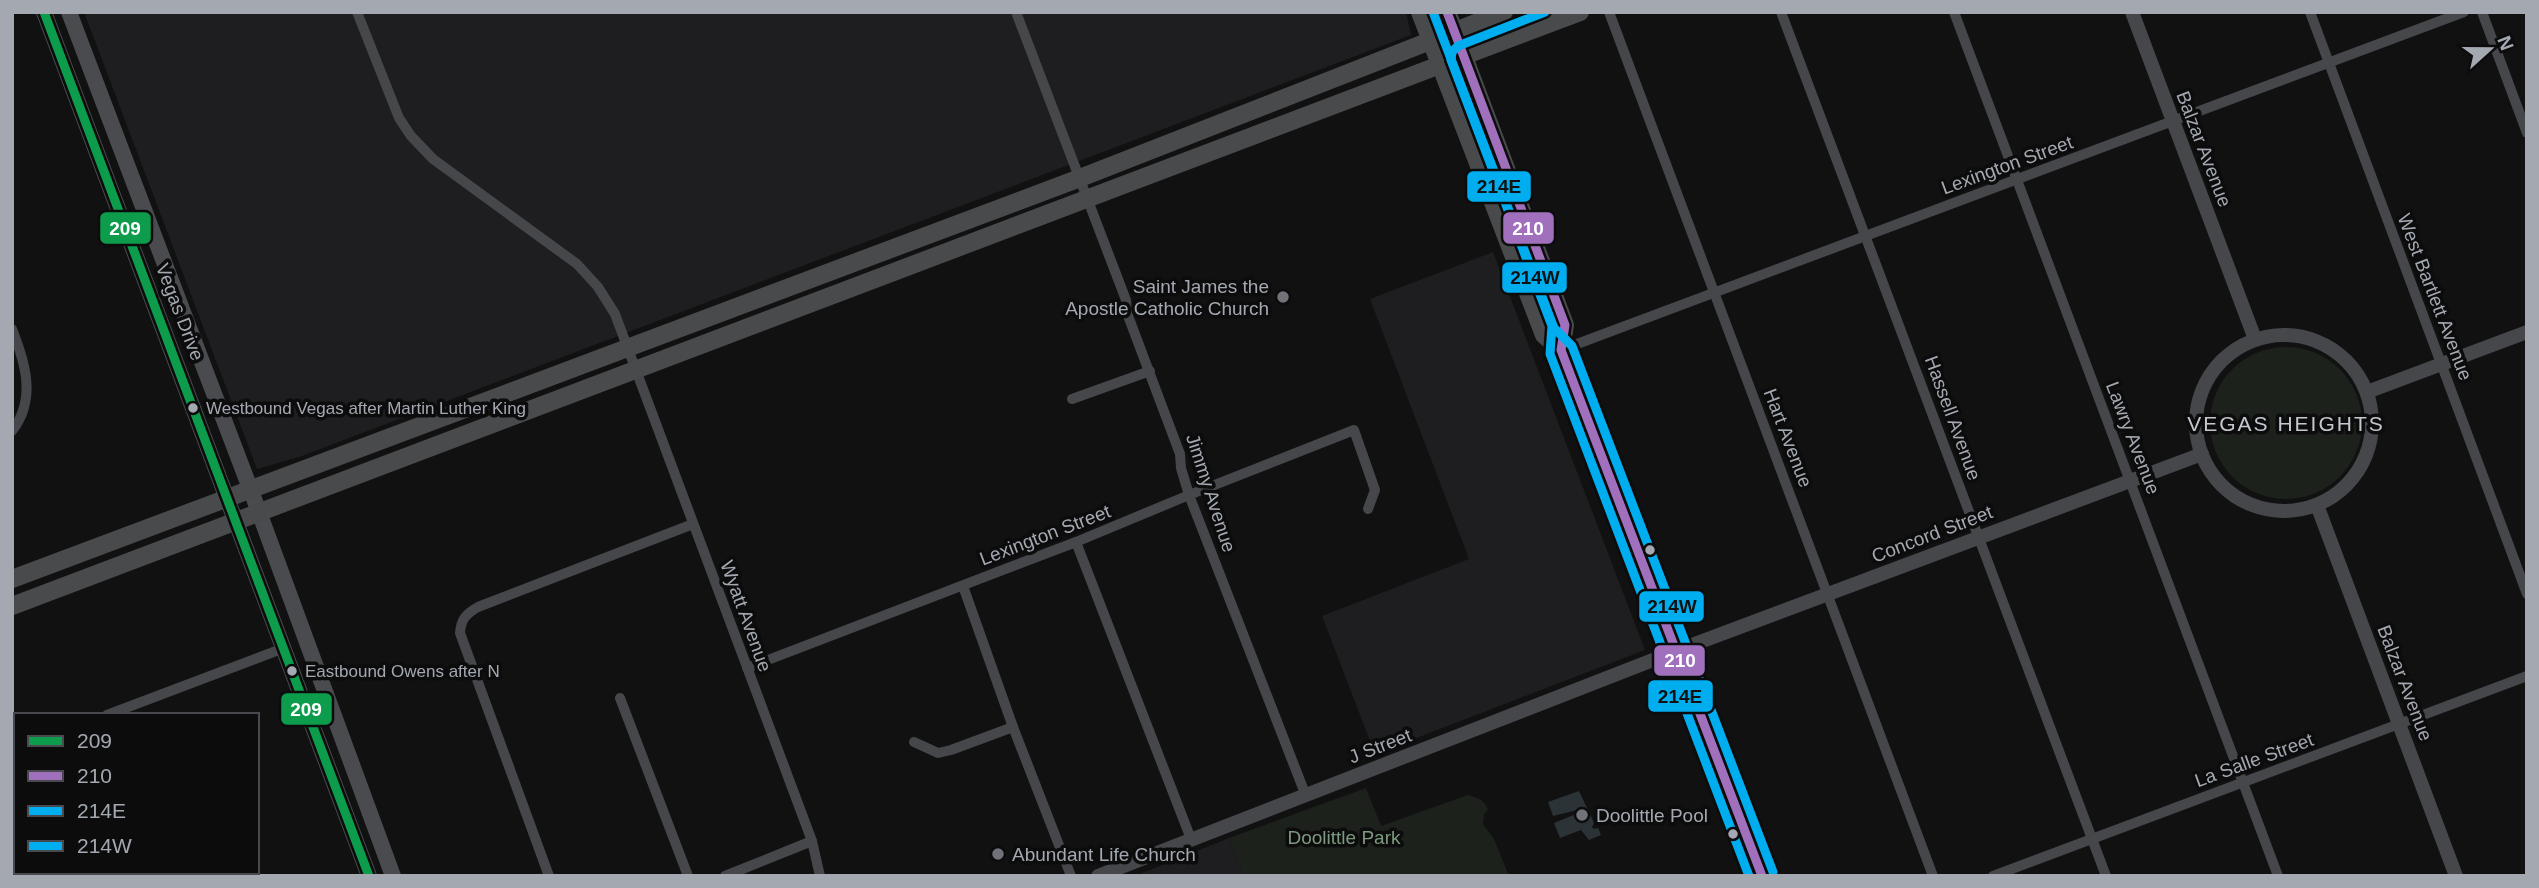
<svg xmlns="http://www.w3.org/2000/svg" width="2539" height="888" viewBox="0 0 2539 888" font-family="Helvetica,sans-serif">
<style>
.built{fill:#1e1e20}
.green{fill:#1c211c}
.water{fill:#2b3337}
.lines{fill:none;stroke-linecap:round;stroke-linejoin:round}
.minor{stroke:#46474a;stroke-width:10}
.tertiary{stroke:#46474a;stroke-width:14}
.secondary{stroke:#4a4b4e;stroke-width:16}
.primary{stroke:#494a4c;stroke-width:18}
.bus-1-casing{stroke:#0c0c0d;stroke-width:14}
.bus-2-casing{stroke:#0c0c0d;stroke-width:14}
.bus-3-casing{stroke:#0c0c0d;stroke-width:14}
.bus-4-casing{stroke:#0c0c0d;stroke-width:14}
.bus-1{stroke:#0d9c4c;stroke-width:9}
.bus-2{stroke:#a170bd;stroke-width:9}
.bus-3{stroke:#00adef;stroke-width:9}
.bus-4{stroke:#00adef;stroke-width:9}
.poi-dot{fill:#717379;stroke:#0c0c0d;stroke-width:2.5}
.bus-dot{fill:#a4a8b1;stroke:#0c0c0d;stroke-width:2.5}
.labels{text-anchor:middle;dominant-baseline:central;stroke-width:7;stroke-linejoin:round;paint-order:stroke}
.bus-label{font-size:17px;fill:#a4a8b1;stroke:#0c0c0d;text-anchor:start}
.street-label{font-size:19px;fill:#a4a8b1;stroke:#0c0c0d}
.poi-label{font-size:19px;fill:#a4a8b1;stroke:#0c0c0d;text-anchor:start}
.park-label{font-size:19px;fill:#7d9a7e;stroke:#0c0c0d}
.neighbourhood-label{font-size:21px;letter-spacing:2px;fill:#c4c7ce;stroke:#0c0c0d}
.line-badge{stroke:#0c0c0d;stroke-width:2.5}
.badge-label{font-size:19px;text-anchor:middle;font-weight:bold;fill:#fff}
.pale-badge-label{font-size:19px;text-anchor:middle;font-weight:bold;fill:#111}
</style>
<rect width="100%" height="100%" fill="#111112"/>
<g class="built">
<polygon points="84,12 1406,12 1411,35 299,457 257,469"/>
<polygon points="1493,252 1645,650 1375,754 1322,616 1469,559 1370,299"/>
<polygon points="1229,838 1243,876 1135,876"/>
</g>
<g class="green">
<circle cx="2286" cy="423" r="76"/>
<path d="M1366 788 1381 826 1468 795C1478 798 1484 799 1488 810L1484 814 1483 824 1494 839 1509 876H1243L1229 838Z"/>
</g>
<polygon class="water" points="1579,791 1594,823 1592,827 1594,829 1598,828 1601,835 1589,840 1581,830 1560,838 1554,823 1576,814 1577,810 1553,816 1548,802"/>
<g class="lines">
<g class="minor">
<polyline points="357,12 399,118 411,136 433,159 577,264 598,287 615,314 812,841 820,876"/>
<polyline points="1016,12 1126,300 1127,313 1180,454 1181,468 1189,495 1306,796"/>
<polyline points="1609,12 1933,876"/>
<polyline points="1781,12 2106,876"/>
<polyline points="1954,12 2278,876"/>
<polyline points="2310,12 2527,594"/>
<polyline points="2482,12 2527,133"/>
<path d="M12 329C25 362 37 399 12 431"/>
<polyline points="1561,350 2464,12"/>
<polyline points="1072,399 1150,371"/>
<polyline points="1076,542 1191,839"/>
<polyline points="963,586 1013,727 1071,876"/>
<polyline points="747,668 1076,542 1189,495 1354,430 1375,490 1368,509"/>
<polyline points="620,698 688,876"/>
<polyline points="107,715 284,648"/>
<polyline points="914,742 938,753 951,750 1013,727"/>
<polyline points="12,751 16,749"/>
<polyline points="12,793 16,802"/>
<polyline points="42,872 43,876"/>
<polyline points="178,872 179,876"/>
<path d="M549 876 460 633C461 619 466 614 478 607L693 524"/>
<polyline points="725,876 812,841"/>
<polyline points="1993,876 2527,676"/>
</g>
<g class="tertiary">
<polyline points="2132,12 2255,339"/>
<circle cx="2284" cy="423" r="88"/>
<polyline points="2367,392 2527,332"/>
<polyline points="2317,505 2456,876"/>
<polyline points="1098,876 1676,651 2202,454"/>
</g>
<g class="secondary">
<polyline points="44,12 369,876"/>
<polyline points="69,12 259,512 393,876"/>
</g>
<g class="primary">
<polyline points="1420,12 1544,335 1561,350"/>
<polyline points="1447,12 1565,325 1561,350 1762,876"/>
<polyline points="12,579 1080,178 1504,12"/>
<polyline points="12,606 1580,12"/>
</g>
<defs>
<polyline id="bus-1" points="44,12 369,876"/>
<polyline id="bus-2" points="1447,12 1565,325 1561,350 1762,876"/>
<polyline id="bus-3" points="1545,12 1458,46 1452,52 1451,60 1552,326 1550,354 1749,876"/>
<polyline id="bus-4" points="1433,12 1554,328 1572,346 1773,872"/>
</defs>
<use href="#bus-1" class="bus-1-casing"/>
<use href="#bus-2" class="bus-2-casing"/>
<use href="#bus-3" class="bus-3-casing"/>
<use href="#bus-4" class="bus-4-casing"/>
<use href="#bus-1" class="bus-1"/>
<use href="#bus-2" class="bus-2"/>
<use href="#bus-3" class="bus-3"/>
<use href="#bus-4" class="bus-4"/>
</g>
<g class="poi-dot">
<circle cx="1283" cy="297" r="7"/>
<circle cx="1582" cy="815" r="7"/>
<circle cx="998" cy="854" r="7"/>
</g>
<g class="bus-dot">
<circle cx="193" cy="408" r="6"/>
<circle cx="1650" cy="550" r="6"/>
<circle cx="292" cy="671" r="6"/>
<circle cx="1733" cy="834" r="6"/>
</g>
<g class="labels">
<g class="bus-label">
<text x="206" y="408">Westbound Vegas after Martin Luther King</text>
<text x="305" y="671">Eastbound Owens after N</text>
</g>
<g class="street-label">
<text transform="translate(2204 149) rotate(69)">Balzar Avenue</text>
<text transform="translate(2007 165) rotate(-20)">Lexington Street</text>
<text transform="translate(2435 297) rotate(69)">West Bartlett Avenue</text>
<text transform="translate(180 312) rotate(69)">Vegas Drive</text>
<text transform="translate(1953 418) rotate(70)">Hassell Avenue</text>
<text transform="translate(1788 438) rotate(69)">Hart Avenue</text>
<text transform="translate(2133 438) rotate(69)">Lawry Avenue</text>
<text transform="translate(1211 493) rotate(72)">Jimmy Avenue</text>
<text transform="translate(1932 534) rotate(-21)">Concord Street</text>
<text transform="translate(1045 535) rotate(-21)">Lexington Street</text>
<text transform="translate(746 616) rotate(70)">Wyatt Avenue</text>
<text transform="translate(2405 683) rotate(69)">Balzar Avenue</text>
<text transform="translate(1380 746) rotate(-21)">J Street</text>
<text transform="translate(2254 760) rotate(-20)">La Salle Street</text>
</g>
<g class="poi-label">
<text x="1269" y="286" text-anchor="end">Saint James the<tspan x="1269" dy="22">Apostle Catholic Church</tspan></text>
<text x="1596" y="815">Doolittle Pool</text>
<text x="1012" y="854">Abundant Life Church</text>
</g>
<g class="park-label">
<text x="1344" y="837">Doolittle Park</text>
</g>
<g class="neighbourhood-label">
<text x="2286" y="423">VEGAS HEIGHTS</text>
</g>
</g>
<g class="line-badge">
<rect x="1466" y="170" width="66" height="33" rx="7" fill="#00adef"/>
<rect x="1502" y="211" width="53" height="34" rx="7" fill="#a170bd"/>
<rect x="99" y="211" width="53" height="34" rx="7" fill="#0d9c4c"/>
<rect x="1501" y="261" width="67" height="33" rx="7" fill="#00adef"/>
<rect x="1638" y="590" width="67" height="33" rx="7" fill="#00adef"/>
<rect x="1653" y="644" width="53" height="33" rx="7" fill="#a170bd"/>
<rect x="1647" y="679" width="67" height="34" rx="7" fill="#00adef"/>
<rect x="280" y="692" width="53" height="34" rx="7" fill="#0d9c4c"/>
</g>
<g class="badge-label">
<text x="1528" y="235">210</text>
<text x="125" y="235">209</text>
<text x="1680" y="667">210</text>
<text x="306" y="716">209</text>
</g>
<g class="pale-badge-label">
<text x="1499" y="193">214E</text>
<text x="1535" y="284">214W</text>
<text x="1672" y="613">214W</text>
<text x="1680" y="703">214E</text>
</g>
<rect width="2539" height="888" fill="none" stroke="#a4a8b1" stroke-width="28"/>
<rect x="14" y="713" width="245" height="161" fill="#0c0c0d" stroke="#494a4f" stroke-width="2"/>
<rect x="28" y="736" width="35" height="10" fill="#0d9c4c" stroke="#494a4f" stroke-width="2"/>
<text x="77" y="748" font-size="21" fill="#a4a8b1">209</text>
<rect x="28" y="771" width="35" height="10" fill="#a170bd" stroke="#494a4f" stroke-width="2"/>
<text x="77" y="783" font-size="21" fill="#a4a8b1">210</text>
<rect x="28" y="806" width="35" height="10" fill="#00adef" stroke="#494a4f" stroke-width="2"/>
<text x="77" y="818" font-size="21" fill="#a4a8b1">214E</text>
<rect x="28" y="841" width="35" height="10" fill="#00adef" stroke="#494a4f" stroke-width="2"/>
<text x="77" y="853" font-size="21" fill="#a4a8b1">214W</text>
<g transform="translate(2490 49) rotate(69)" stroke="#0c0c0d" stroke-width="5" paint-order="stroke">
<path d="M0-5L12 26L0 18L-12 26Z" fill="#a4a8b1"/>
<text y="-10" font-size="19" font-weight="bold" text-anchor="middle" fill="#a4a8b1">N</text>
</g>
</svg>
